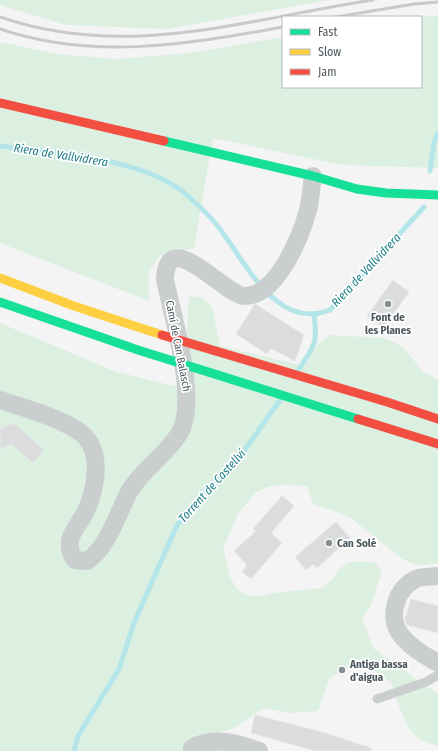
<svg xmlns="http://www.w3.org/2000/svg" width="438" height="751" viewBox="0 0 438 751" font-family="'Fira Sans Condensed',sans-serif">
<style>
.green{fill:#dbf0e1}
.lines{fill:none;stroke-linecap:round;stroke-linejoin:round}
.stream{stroke:#b4e5e9;stroke-width:5}
.building{fill:#dbdcdd;stroke:#e6e6e6}
.lane{stroke:#cbcecf;stroke-width:9}
.street{stroke:#cbcecf;stroke-width:18}
.fast{stroke:#16e098;stroke-width:9}
.slow{stroke:#ffcf43;stroke-width:9}
.jam{stroke:#f24e42;stroke-width:9}
.rail{stroke:#c7c9ca;stroke-width:3}
.poi-dot{fill:#878f92;stroke:#fff;stroke-width:1.5}
.labels{text-anchor:middle;dominant-baseline:central;stroke-width:3.5;stroke-linejoin:round;paint-order:stroke}
.poi-label{font-size:11px;font-weight:bold;fill:#4c585e;stroke:#fff;text-anchor:start}
.street-label{font-size:11px;fill:#4c585e;stroke:#fff}
.water-label{font-size:12px;font-style:italic;fill:#1a7c85;stroke:#fff}
</style>
<rect width="100%" height="100%" fill="#f4f4f4"/>
<g class="green">
<polygon points="0,0 329,0 167,29 66,25 0,5"/>
<polygon points="438,16 438,168 342,165 213,138 194,248 161,255 149,271 149,301 0,243 0,42 58,54 115,59 191,53 283,37 283,87 421,87 421,17 399,17"/>
<path d="M190 296 203 298 212 307 220 346 305 366 319 343 330 335 382 338 394 342 406 350 422 371 438 380V564L417 565 404 560 352 519 340 513 313 504 307 486 281 485 268 487 255 493 238 514 223 548 231 579 238 590 249 596H261L273 593 322 588 332 580 339 569 349 562H374L382 571 370 608 362 618 373 648 425 686 438 693V746C432 744 423 742 418 738 403 725 397 700 391 682L358 661 329 679 318 711 291 713 264 708 234 728 203 738 187 751H0V323L114 371 170 385 185 386 188 308Z"/>
</g>
<g class="lines">
<g class="stream">
<path d="M0 146C55 153 146 158 188 196 198 205 208 214 216 224 244 258 275 332 330 310L424 207"/>
<polyline points="430,171 434,142 438,133"/>
<path d="M298 371C314 345 318 346 314 314"/>
<polyline points="74,751 78,736 119,669 134,623 177,525 203,493 237,461 280,400"/>
</g>
</g>
<g class="building">
<polygon points="393,280 409,292 383,328 367,316"/>
<polygon points="255,304 304,335 295,361 270,348 267,354 236,334"/>
<polygon points="14,423 44,450 33,463 11,444 0,449 0,429"/>
<polygon points="282,496 294,506 271,533 282,543 251,579 242,572 247,565 234,551 256,531 253,529"/>
<polygon points="336,522 350,538 317,568 313,564 306,570 295,557"/>
<polygon points="411,599 438,606 438,633 407,625 405,619"/>
<polygon points="255,715 322,732 371,748 371,751 316,751 251,733"/>
</g>
<g class="lines">
<polyline class="lane" points="377,699 426,682 438,675"/>
<g class="street">
<path d="M0 400C25 408 54 416 77 430 104 447 97 486 86 511 81 521 73 529 70 540 69 548 70 554 75 560L87 561C107 549 119 511 129 492 142 469 165 456 179 434 199 402 173 318 165 280 166 223 225 296 245 296 277 296 301 236 308 210 311 199 311 187 313 176"/>
<path d="M438 576C431 577 423 576 416 579 396 588 387 617 401 635 410 647 425 656 438 663"/>
<path d="M192 748C213 736 238 743 259 751"/>
</g>
<g class="fast">
<polyline points="164,141 313,176 357,189 386,193 438,195"/>
<polyline points="0,302 138,350 358,419"/>
</g>
<polyline class="slow" points="0,278 74,306 162,335"/>
<g class="jam">
<polyline points="0,103 164,141"/>
<polyline points="162,335 387,402 438,419"/>
<polyline points="358,419 438,444"/>
</g>
<g class="rail">
<path d="M0 17C127 61 246 19 373 0"/>
<polyline points="336,17 414,4 438,2"/>
<path d="M0 29C93 61 189 44 283 27"/>
</g>
</g>
<g class="poi-dot">
<circle cx="388" cy="304" r="4"/>
<circle cx="329" cy="543" r="4"/>
<circle cx="342" cy="670" r="4"/>
</g>
<g class="labels">
<g class="poi-label">
<text x="388" y="317" text-anchor="middle">Font de<tspan x="388" dy="13">les Planes</tspan></text>
<text x="337" y="543">Can Solé</text>
<text x="350" y="664">Antiga bassa<tspan x="350" dy="13">d'aigua</tspan></text>
</g>
<g class="street-label">
<text transform="translate(178 346) rotate(79)">Camí de Can Balasch</text>
</g>
<g class="water-label">
<text transform="translate(61 155) rotate(9)">Riera de Vallvidrera</text>
<text transform="translate(366 270) rotate(-47)">Riera de Vallvidrera</text>
<text transform="translate(212 486) rotate(-48)">Torrent de Castellví</text>
</g>
</g>
<rect x="282" y="16" width="140" height="72" fill="#ffffff" stroke="#b7bcbf"/>
<rect x="290" y="29" width="20" height="6" fill="#16e098" stroke="#b7bcbf"/>
<text x="318" y="36" font-size="12" fill="#4c585e">Fast</text>
<rect x="290" y="49" width="20" height="6" fill="#ffcf43" stroke="#b7bcbf"/>
<text x="318" y="56" font-size="12" fill="#4c585e">Slow</text>
<rect x="290" y="69" width="20" height="6" fill="#f24e42" stroke="#b7bcbf"/>
<text x="318" y="76" font-size="12" fill="#4c585e">Jam</text>
</svg>
